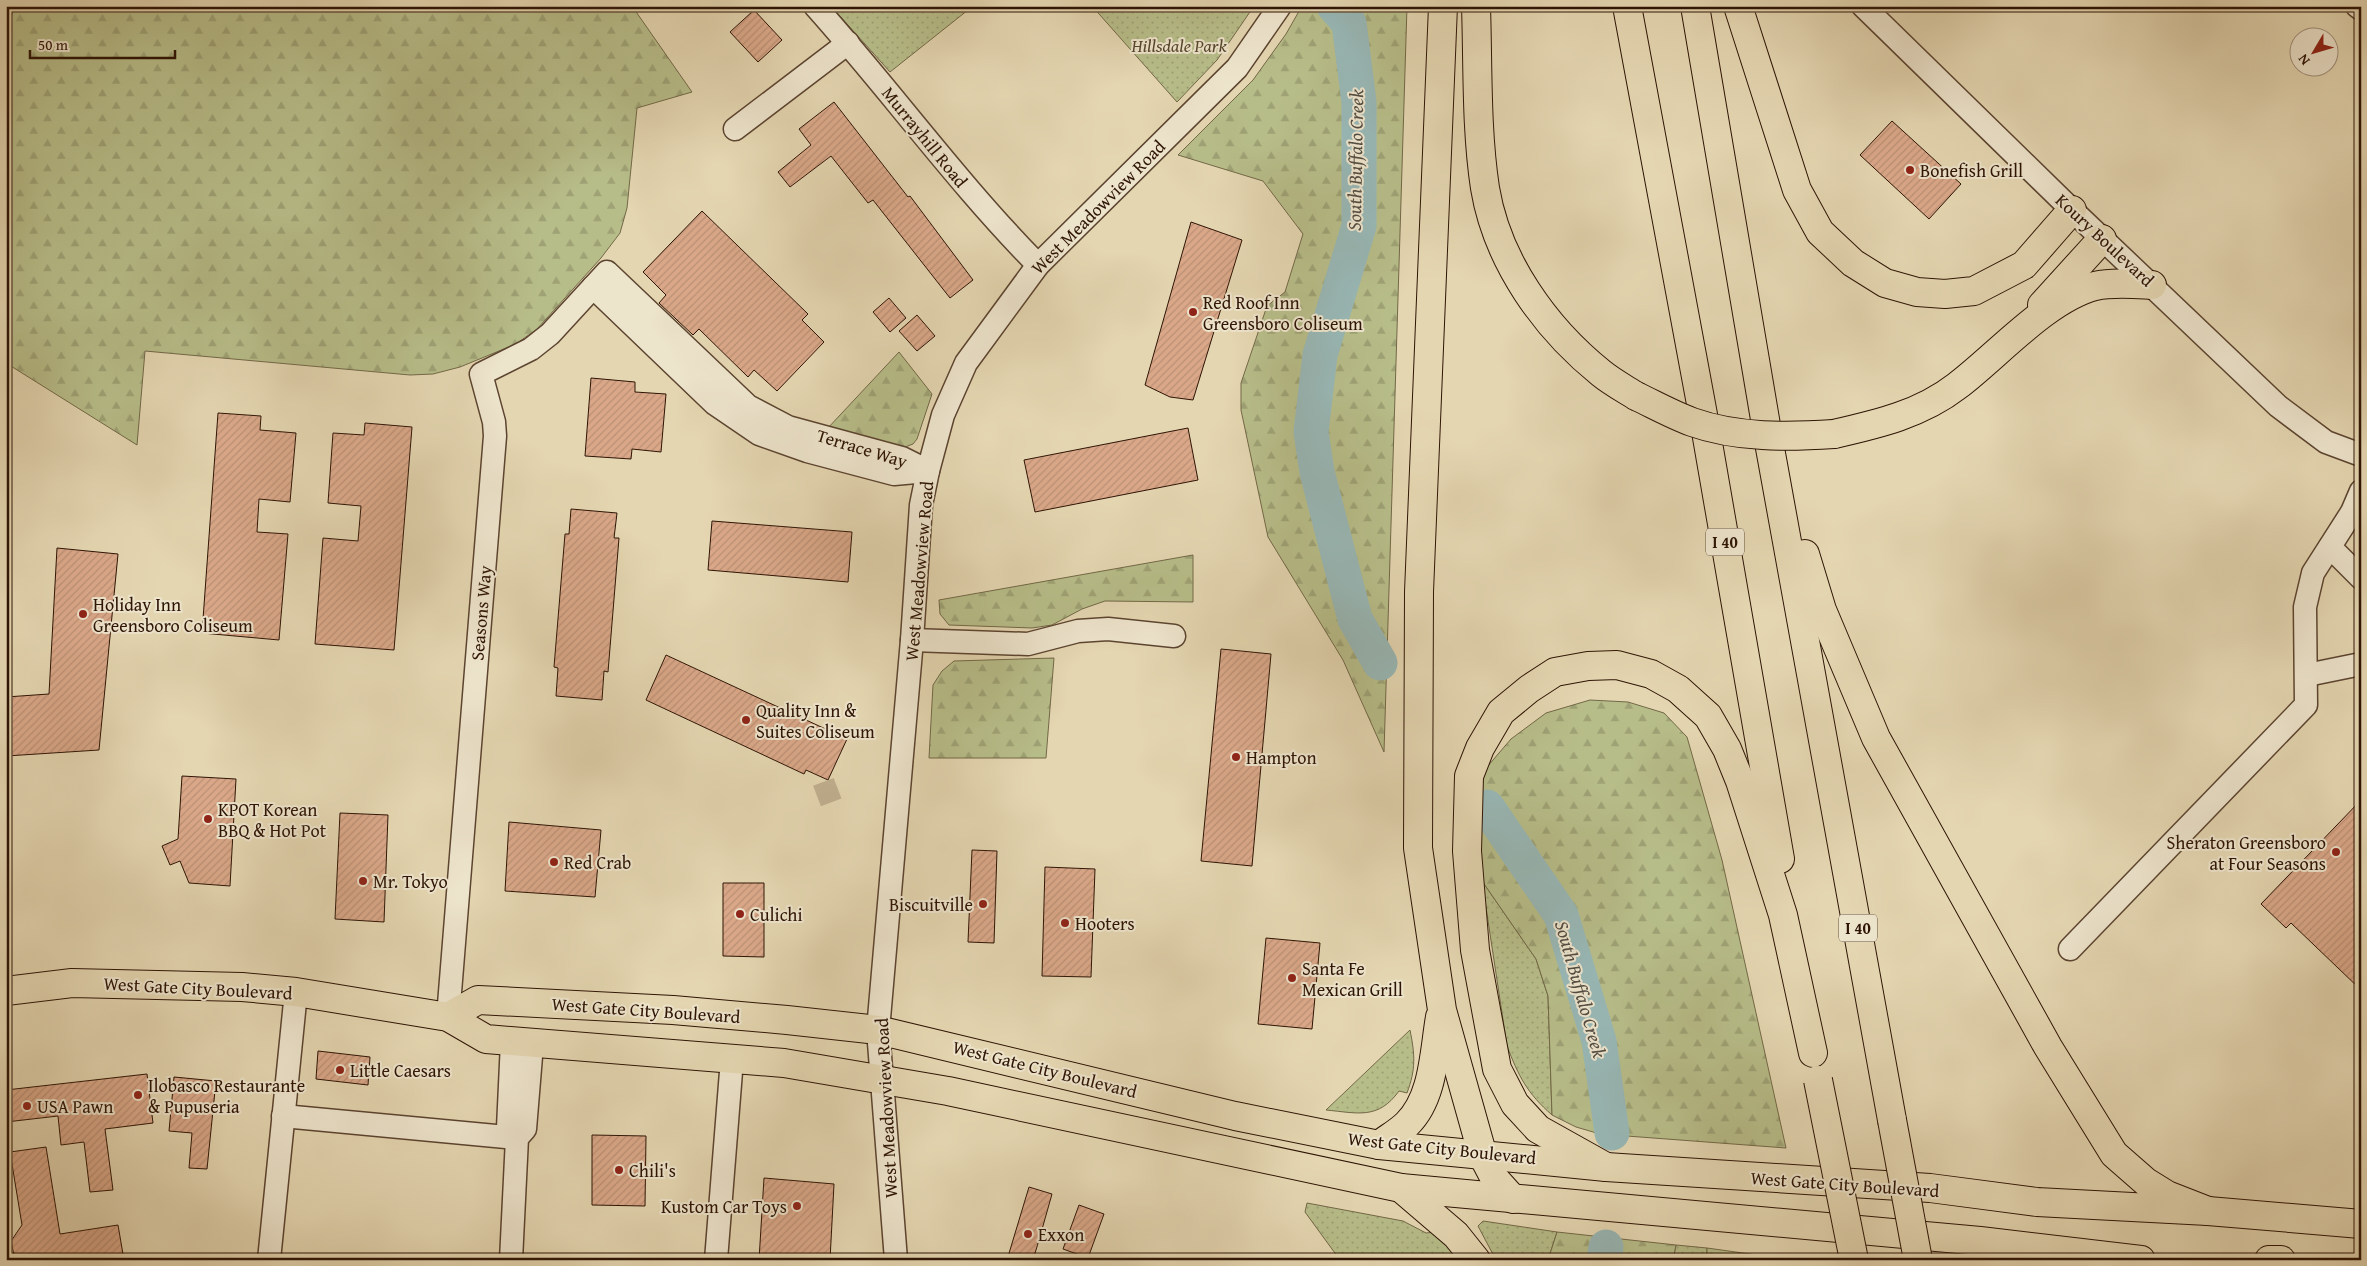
<svg xmlns="http://www.w3.org/2000/svg" width="2367" height="1266" viewBox="0 0 2367 1266" font-family="'Gentium Book Plus',serif">
<style>
.green{fill:url(#green-dots);stroke:#726847}
.forest{fill:url(#forest-firs);stroke:#726847}
.lines{fill:none;stroke-linecap:round;stroke-linejoin:round}
.river{stroke:#98b7b5;stroke-width:35}
.building{fill:url(#building-hatch);stroke:#2e1405}
.minor-tunnel{stroke:#c0af8f;stroke-width:22;stroke-dasharray:22 11;stroke-linecap:butt}
.minor-casing{stroke:#5c4430;stroke-width:25}
.major-casing{stroke:#2e1405;stroke-width:30}
.highway-casing{stroke:#2e1405;stroke-width:30}
.minor{stroke:#ede4cc;stroke-width:22}
.major{stroke:#e4d6b1;stroke-width:28}
.highway{stroke:#e4d6b1;stroke-width:28}
.highway-bridge-casing{stroke:#2e1405;stroke-width:30;stroke-linecap:butt}
.highway-bridge{stroke:#e4d6b1;stroke-width:28}
.poi-dot{fill:#8f2418;stroke:#ede4cc;stroke-width:2}
.labels{text-anchor:middle;dominant-baseline:central;stroke-width:4;stroke-linejoin:round;paint-order:stroke}
.shield{fill:#ede4cc;stroke:#675241;stroke-width:1}
.shield-label{font-size:16px;font-weight:bold;fill:#2e1405}
.park-label{font-size:18px;font-style:italic;fill:#57472d;stroke:#ede4cc}
.street-label{font-size:18px;fill:#2e1405;stroke:#ede4cc}
.poi-label{font-size:18px;fill:#2e1405;stroke:#ede4cc;text-anchor:start}
.water-label{font-size:19px;font-style:italic;fill:#534d43;stroke:#ede4cc}
</style>
<defs>
<pattern id="green-dots" width="8" height="8" patternUnits="userSpaceOnUse" patternTransform="scale(1.25)"><rect width="8" height="8" fill="#b7bd89"/><path d="M2 2h.1M6 6h.1" fill="none" stroke="#9ea275" stroke-width="1.8" stroke-linecap="round"/></pattern>
<pattern id="forest-firs" width="22" height="20" patternUnits="userSpaceOnUse" patternTransform="scale(1.25)"><rect width="22" height="20" fill="#b7bd89"/><path d="M5 1l3.5 6h-7zM16 11l3.5 6h-7z" fill="#9ea275"/></pattern>
<pattern id="building-hatch" width="6" height="6" patternUnits="userSpaceOnUse" patternTransform="scale(1.25)"><rect width="6" height="6" fill="#daa889"/><path d="M-1 1l2-2M0 6l6-6M5 7l2-2" fill="none" stroke="#bb9075"/></pattern>
</defs>
<rect width="100%" height="100%" fill="#e4d6b1"/>
<filter id="stains"><feTurbulence type="fractalNoise" baseFrequency=".004" numOctaves="4"/><feColorMatrix values="0 0 0 0 .2 0 0 0 0 .09 0 0 0 0 .02 0 0 0 .5 -.17"/></filter>
<radialGradient id="worn" r=".72"><stop offset=".6" stop-color="#630" stop-opacity="0"/><stop offset="1" stop-color="#630" stop-opacity=".3"/></radialGradient>
<g class="green">
<polygon points="831,6 973,6 890,72"/>
<polygon points="1092,6 1254,6 1217,60 1177,102"/>
<path d="M1482 881 1536 959 1548 996 1552 1115C1527 1093 1519 1077 1507 1046Z"/>
<path d="M1410 1030C1415 1055 1416 1069 1407 1093L1399 1091C1378 1120 1358 1113 1326 1110Z"/>
<polygon points="1307,1203 1403,1221 1426,1233 1436,1232 1462,1260 1340,1260 1305,1212"/>
<polygon points="1483,1221 1557,1232 1548,1260 1496,1260 1478,1226"/>
<polygon points="1676,1245 1707,1248 1707,1260 1673,1260"/>
</g>
<g class="forest">
<polygon points="18,6 632,6 692,92 637,108 627,208 620,233 601,258 537,329 516,344 460,367 433,374 410,375 145,351 137,445 6,363 6,22"/>
<polygon points="1302,6 1407,6 1384,752 1343,660 1268,537 1241,410 1241,383 1267,306 1285,292 1303,234 1263,181 1178,155 1253,80 1286,34"/>
<polygon points="899,352 932,394 917,439 913,444 905,447 827,429"/>
<polygon points="1193,555 1193,602 1105,601 1082,609 1052,625 1032,628 949,625 940,614 939,600"/>
<polygon points="1054,658 1046,758 929,758 933,685 942,671 954,661"/>
<polygon points="1590,700 1628,702 1664,713 1687,737 1722,860 1786,1148 1600,1134 1576,1127 1552,1115 1548,996 1536,959 1482,881 1477,818 1481,774 1511,739 1546,713"/>
<polygon points="1557,1232 1676,1245 1673,1260 1548,1260"/>
<polygon points="1707,1248 1793,1260 1707,1260"/>
</g>
<g class="lines">
<g class="river">
<polyline points="1334,6 1349,23 1359,102 1359,226 1320,355 1311,432 1317,472 1355,619 1380,663"/>
<polyline points="1487,807 1561,915 1599,1041 1612,1133"/>
<polyline points="1604,1260 1606,1247"/>
</g>
</g>
<g class="building">
<polygon points="754,10 782,40 758,62 730,32"/>
<polygon points="834,102 908,197 910,196 973,280 950,298 873,200 868,203 831,156 790,187 778,172 811,145 799,129"/>
<polygon points="1892,121 1961,184 1929,219 1860,155"/>
<polygon points="702,211 808,314 802,320 824,342 777,391 754,370 748,377 699,329 693,335 659,303 666,295 643,272"/>
<polygon points="1191,222 1242,240 1193,400 1170,397 1145,385"/>
<polygon points="889,298 906,318 890,332 873,312"/>
<polygon points="917,315 935,336 917,351 899,331"/>
<polygon points="591,378 635,382 635,392 666,394 661,452 632,449 631,459 585,456"/>
<polygon points="218,413 261,416 260,430 296,433 290,502 259,499 257,532 288,534 279,640 202,633"/>
<polygon points="365,423 412,427 394,650 315,644 323,538 358,541 361,506 328,503 333,433 364,435"/>
<polygon points="1188,428 1198,480 1035,512 1024,460"/>
<polygon points="571,509 617,513 614,538 619,538 608,672 604,671 602,700 556,696 558,668 554,667 565,534 569,534"/>
<polygon points="712,521 852,532 848,582 708,570"/>
<polygon points="57,548 118,554 99,750 6,756 6,697 49,694"/>
<polygon points="1221,649 1271,654 1252,866 1201,861"/>
<polygon points="666,655 847,739 828,780 806,770 804,774 646,700"/>
<polygon points="182,776 236,779 230,886 189,883 180,861 170,865 162,846 178,839"/>
<polygon points="2361,800 2361,990 2291,923 2286,928 2261,904"/>
<polygon points="340,813 388,815 384,922 335,919"/>
<polygon points="509,822 601,830 595,897 505,891"/>
<polygon points="972,850 997,851 994,943 968,942"/>
<polygon points="1045,867 1095,869 1091,977 1042,976"/>
<polygon points="723,883 764,883 764,957 723,956"/>
<polygon points="1266,938 1320,943 1312,1029 1258,1024"/>
<polygon points="318,1051 370,1057 368,1085 316,1079"/>
<polygon points="147,1074 153,1123 105,1129 113,1190 90,1192 84,1142 61,1145 58,1116 6,1122 6,1090"/>
<polygon points="174,1077 216,1081 207,1169 189,1168 192,1133 169,1131"/>
<polygon points="592,1135 646,1136 645,1206 592,1205"/>
<polygon points="46,1147 60,1234 118,1225 124,1260 15,1260 11,1241 22,1225 10,1152"/>
<polygon points="764,1178 834,1184 830,1260 759,1260"/>
<polygon points="1029,1187 1052,1194 1039,1240 1033,1260 1007,1260"/>
<polygon points="1079,1205 1104,1214 1088,1258 1063,1249"/>
</g>
<g class="lines">
<polyline class="minor-tunnel" points="817,796 846,785"/>
<defs>
<g id="minor">
<path d="M815 6C891 91 958 184 1038 265"/>
<polyline points="1863,6 2072,210 2278,406 2326,442 2361,455"/>
<polyline points="2357,6 2361,9"/>
<polyline points="735,129 848,43"/>
<polyline points="593,287 715,404 759,434 807,451 894,474 927,471"/>
<polyline points="2330,547 2361,578"/>
<polyline points="912,640 1028,644 1078,631 1108,629 1174,636"/>
<polyline points="2307,675 2361,664"/>
<polyline points="2070,949 2306,705 2305,607 2313,573 2352,512 2361,491"/>
<polyline points="448,1017 495,436 494,422 481,374 531,349 550,334 607,272 748,406 788,427 902,458 928,471"/>
<polyline points="512,1042 508,1128 517,1138"/>
<polyline points="283,1116 517,1138"/>
<polyline points="269,1260 296,992"/>
<polyline points="511,1260 517,1138 525,1129 532,1044"/>
<polyline points="716,1260 732,1059"/>
<polyline points="896,1260 878,1030 912,640 921,505 928,471 943,415 966,363 1038,265 1237,68 1280,6"/>
</g>
<g id="major">
<polyline points="6,991 72,983 242,987 296,992 448,1017 486,1039 784,1063 948,1091 1401,1188 1980,1241 2141,1260"/>
<polyline points="448,1017 478,1000 673,1010 787,1020 878,1030 1235,1116 1379,1145 1606,1167 1930,1188 2037,1202 2208,1211 2361,1224"/>
<polyline points="2269,1260 2281,1260"/>
</g>
<g id="highway">
<polyline points="1443,6 1419,592 1418,848 1442,1010 1483,1156 1495,1179 1513,1199"/>
<path d="M1476 6C1478 66 1476 129 1485 188 1497 261 1545 328 1601 373 1612 382 1625 389 1636 396"/>
<polyline points="1627,6 1704,420 1780,859"/>
<polyline points="1695,6 1768,437 1892,1120"/>
<polyline points="1738,6 1797,190 1820,232 1853,263 1885,283 1917,292 1945,294 1974,291 2024,265 2072,210"/>
<polyline points="2042,305 2102,239"/>
<path d="M1834 434C1878 424 1921 414 1957 386 1997 356 2046 299 2095 286 2113 282 2134 284 2152 285"/>
<polyline points="1805,554 1822,610 1876,738 2048,1047 2114,1154 2146,1182 2167,1195 2208,1211"/>
<path d="M1379 1145C1388 1138 1399 1132 1407 1124 1434 1098 1434 1051 1440 1017"/>
<polyline points="1606,1167 1538,1129 1515,1104 1497,1069 1475,950 1467,851 1469,776 1480,748 1501,712 1529,689 1555,672 1588,666 1617,665 1651,674 1678,689 1708,716 1727,749 1740,781 1783,915 1813,1053"/>
<polyline points="1401,1188 1456,1235 1476,1260"/>
</g>
</defs>
<use href="#minor" class="minor-casing"/>
<use href="#major" class="major-casing"/>
<use href="#highway" class="highway-casing"/>
<use href="#minor" class="minor"/>
<use href="#major" class="major"/>
<use href="#highway" class="highway"/>
<defs>
<g id="highway-bridge">
<path d="M1636 396C1655 405 1673 415 1692 422 1737 438 1788 437 1834 434"/>
<polyline points="1818,1080 1854,1260"/>
<polyline points="1892,1120 1918,1260"/>
</g>
</defs>
<use href="#highway-bridge" class="highway-bridge-casing"/>
<use href="#highway-bridge" class="highway-bridge"/>
</g>
<g class="poi-dot">
<circle cx="1910" cy="170" r="5"/>
<circle cx="1193" cy="312" r="5"/>
<circle cx="83" cy="614" r="5"/>
<circle cx="746" cy="720" r="5"/>
<circle cx="1236" cy="757" r="5"/>
<circle cx="208" cy="819" r="5"/>
<circle cx="2336" cy="852" r="5"/>
<circle cx="554" cy="862" r="5"/>
<circle cx="363" cy="881" r="5"/>
<circle cx="983" cy="904" r="5"/>
<circle cx="740" cy="914" r="5"/>
<circle cx="1065" cy="923" r="5"/>
<circle cx="1292" cy="978" r="5"/>
<circle cx="340" cy="1070" r="5"/>
<circle cx="138" cy="1095" r="5"/>
<circle cx="27" cy="1106" r="5"/>
<circle cx="619" cy="1170" r="5"/>
<circle cx="797" cy="1206" r="5"/>
<circle cx="1028" cy="1234" r="5"/>
</g>
<g class="labels">
<g class="shield">
<rect x="1706" y="528.5" width="38" height="27" rx="4"/>
<rect x="1839" y="914.5" width="38" height="27" rx="4"/>
</g>
<g class="shield-label">
<text x="1725" y="542">I 40</text>
<text x="1858" y="928">I 40</text>
</g>
<g class="park-label">
<text x="1179" y="45">Hillsdale Park</text>
</g>
<g class="street-label">
<text transform="translate(925 137) rotate(51)">Murrayhill Road</text>
<text transform="translate(1098 207) rotate(-45)">West Meadowview Road</text>
<text transform="translate(2105 240) rotate(43)">Koury Boulevard</text>
<text transform="translate(862 448) rotate(17)">Terrace Way</text>
<text transform="translate(919 571) rotate(-85)">West Meadowview Road</text>
<text transform="translate(481 613) rotate(-85)">Seasons Way</text>
<text transform="translate(198 988) rotate(3)">West Gate City Boulevard</text>
<text transform="translate(646 1010) rotate(4)">West Gate City Boulevard</text>
<text transform="translate(1045 1069) rotate(14)">West Gate City Boulevard</text>
<text transform="translate(886 1108) rotate(-93)">West Meadowview Road</text>
<text transform="translate(1442 1148) rotate(6)">West Gate City Boulevard</text>
<text transform="translate(1845 1184) rotate(4)">West Gate City Boulevard</text>
</g>
<g class="poi-label">
<text x="1920" y="170">Bonefish Grill</text>
<text x="1203" y="302">Red Roof Inn<tspan x="1203" dy="21">Greensboro Coliseum</tspan></text>
<text x="93" y="604">Holiday Inn<tspan x="93" dy="21">Greensboro Coliseum</tspan></text>
<text x="756" y="710">Quality Inn &amp;<tspan x="756" dy="21">Suites Coliseum</tspan></text>
<text x="1246" y="757">Hampton</text>
<text x="218" y="809">KPOT Korean<tspan x="218" dy="21">BBQ &amp; Hot Pot</tspan></text>
<text x="2326" y="842" text-anchor="end">Sheraton Greensboro<tspan x="2326" dy="21">at Four Seasons</tspan></text>
<text x="564" y="862">Red Crab</text>
<text x="373" y="881">Mr. Tokyo</text>
<text x="973" y="904" text-anchor="end">Biscuitville</text>
<text x="750" y="914">Culichi</text>
<text x="1075" y="923">Hooters</text>
<text x="1302" y="968">Santa Fe<tspan x="1302" dy="21">Mexican Grill</tspan></text>
<text x="350" y="1070">Little Caesars</text>
<text x="148" y="1085">Ilobasco Restaurante<tspan x="148" dy="21">&amp; Pupuseria</tspan></text>
<text x="37" y="1106">USA Pawn</text>
<text x="629" y="1170">Chili's</text>
<text x="787" y="1206" text-anchor="end">Kustom Car Toys</text>
<text x="1038" y="1234">Exxon</text>
</g>
<g class="water-label">
<text transform="translate(1355 160) rotate(-89)">South Buffalo Creek</text>
<text transform="translate(1581 989) rotate(74)">South Buffalo Creek</text>
</g>
</g>
<rect width="2367" height="1266" fill="none" stroke="#e4d6b1" stroke-width="25"/>
<rect x="8" y="8" width="2352" height="1251" fill="none" stroke="#2e1405" stroke-width="2.5"/>
<rect x="12" y="12" width="2342" height="1241" fill="none" stroke="#2e1405"/>
<g transform="translate(2314 52) rotate(232)"><circle r="24" fill="#ede4cc" stroke="#a1917c"/>
<path d="M0-4L9 19L0 12L-9 19Z" fill="#8f2418"/>
<text y="-8" font-size="14" font-weight="bold" text-anchor="middle" fill="#2e1405">N</text>
</g>
<path d="M30 50v8h145v-8" fill="none" stroke="#2e1405" stroke-width="2.5"/>
<text x="38" y="50" font-size="15" fill="#2e1405" stroke="#ede4cc" stroke-width="4" paint-order="stroke">50 m</text>
<rect width="100%" height="100%" filter="url(#stains)"/>
<rect width="100%" height="100%" fill="url(#worn)"/>
</svg>
